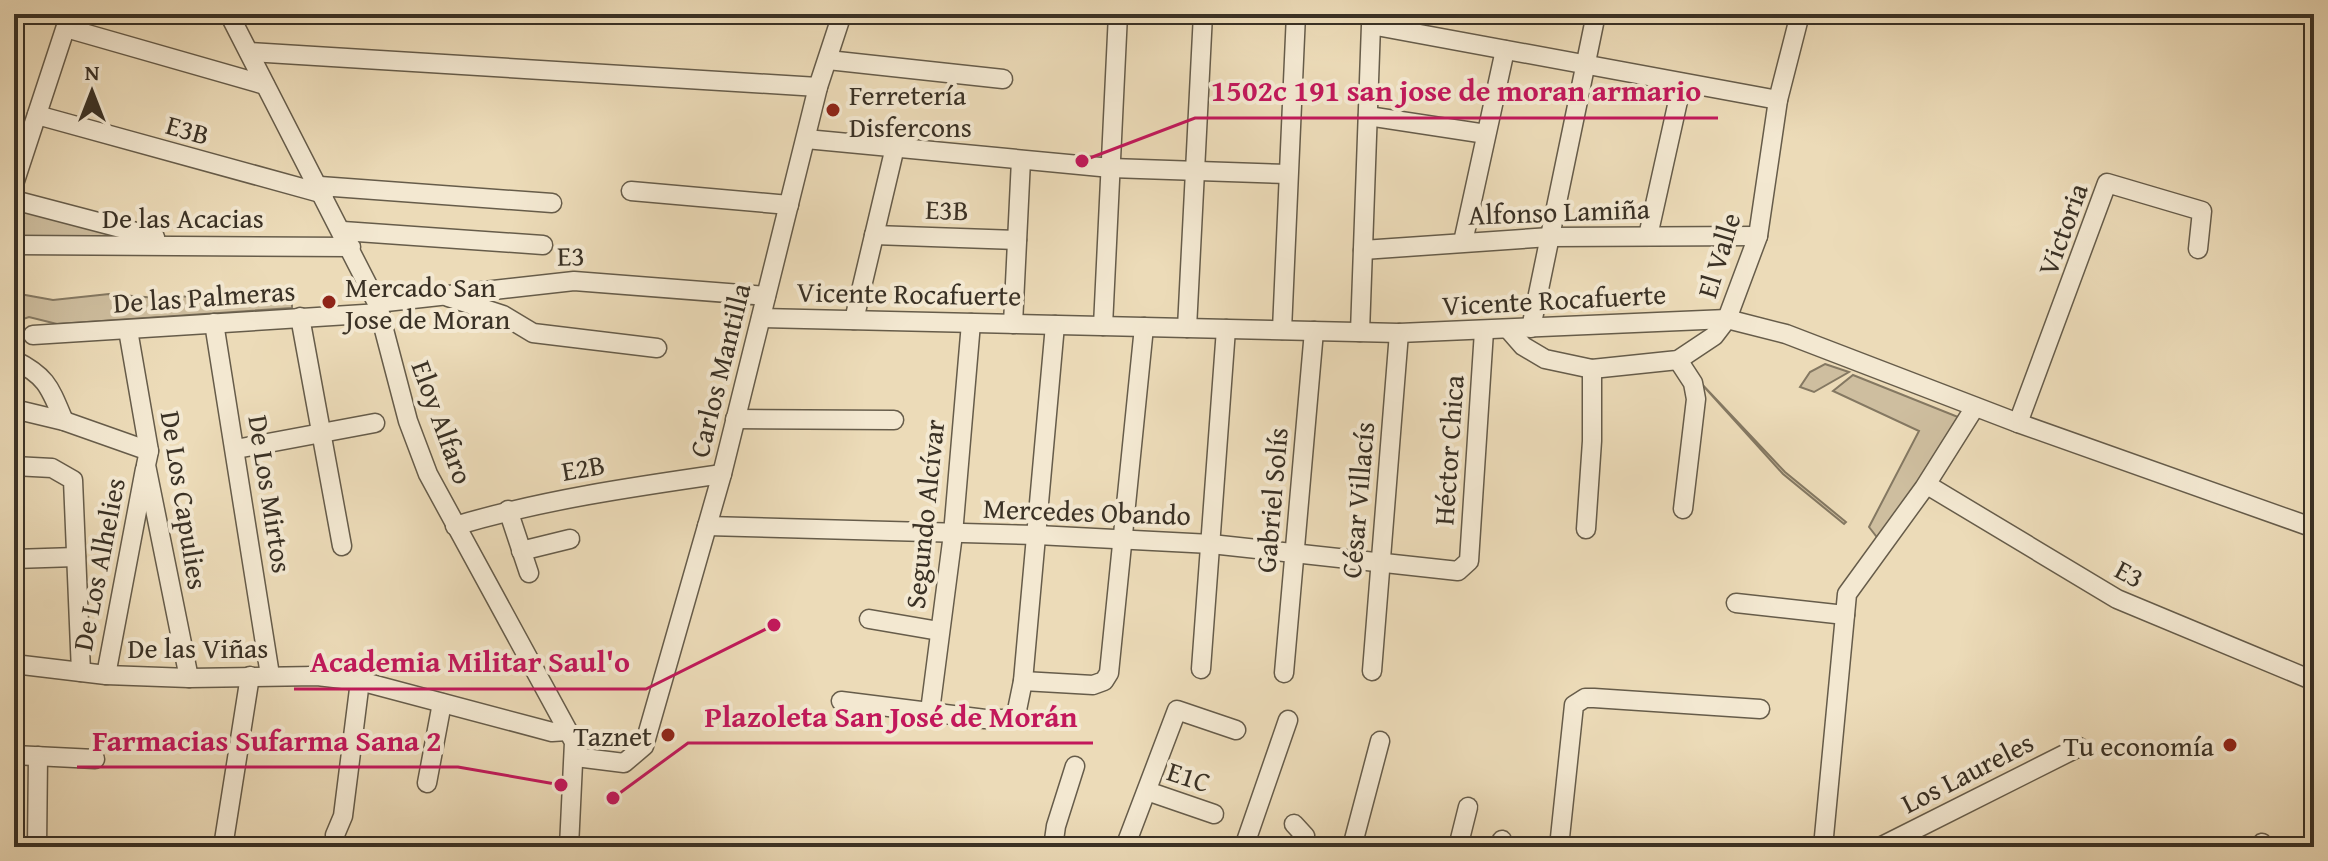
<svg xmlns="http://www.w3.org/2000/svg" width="2328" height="861" viewBox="0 0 2328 861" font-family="'Gentium Book Plus',serif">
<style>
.green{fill:#cebe9f;stroke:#847862;stroke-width:2}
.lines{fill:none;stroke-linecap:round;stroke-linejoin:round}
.minor-casing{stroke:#665c4a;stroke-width:21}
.minor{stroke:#f3e8d1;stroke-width:18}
.poi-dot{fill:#8f2418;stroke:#f3e8d1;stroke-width:3}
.labels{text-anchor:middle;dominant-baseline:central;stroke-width:8;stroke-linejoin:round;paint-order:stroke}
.poi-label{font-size:28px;fill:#3a3125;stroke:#f3e8d1;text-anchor:start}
.street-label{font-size:28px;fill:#3a3125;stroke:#f3e8d1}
.leader{fill:none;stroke:#c2185b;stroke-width:3}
.callout-dot{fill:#c2185b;stroke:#f3e8d1;stroke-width:3}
.callout-label{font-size:30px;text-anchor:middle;font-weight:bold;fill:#c2185b;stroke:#f3e8d1;stroke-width:8;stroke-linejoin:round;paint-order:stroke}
</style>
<rect width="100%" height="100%" fill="#ecdbb8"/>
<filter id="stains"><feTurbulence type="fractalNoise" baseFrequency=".0025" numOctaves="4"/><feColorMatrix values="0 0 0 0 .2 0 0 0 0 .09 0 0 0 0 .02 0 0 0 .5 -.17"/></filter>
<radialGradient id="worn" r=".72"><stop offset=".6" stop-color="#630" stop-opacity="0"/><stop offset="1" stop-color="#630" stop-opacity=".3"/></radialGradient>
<g class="green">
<polygon points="14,204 158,241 14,242"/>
<polygon points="292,291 292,308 57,324 29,317 20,320 14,335 14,293 53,300 109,294 157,298"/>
<polygon points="1825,364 1849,372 1814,392 1800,387 1810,372"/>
<polygon points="1853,375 1963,419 1883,545 1869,527 1919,431 1833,391"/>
<polygon points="1698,380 1785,472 1846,522 1844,524 1783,474"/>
</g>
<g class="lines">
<defs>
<g id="minor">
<polyline points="229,14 377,303 408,421 428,474 574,742 569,847"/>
<polyline points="66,28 265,85"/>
<polyline points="249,52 818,87"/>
<polyline points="828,60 1003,79"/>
<polyline points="37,115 324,194"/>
<polyline points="1368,116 1486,134"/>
<polyline points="806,139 1111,168 1288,174"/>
<polyline points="14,184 70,14"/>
<polyline points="320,186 552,203"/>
<polyline points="631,191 789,205"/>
<polyline points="14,200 155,237"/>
<polyline points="343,231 543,245"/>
<polyline points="874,235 1017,240"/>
<polyline points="1648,236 1682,83"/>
<polyline points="1463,242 1505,50"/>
<polyline points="14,245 351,247"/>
<polyline points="1363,250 1550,237 1758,236"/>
<polyline points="448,297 503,315 533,333 657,348"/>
<polyline points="377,303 574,281 766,296"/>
<polyline points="300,317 342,546"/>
<polyline points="761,318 1399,333 1727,319 1786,334 2018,423 2314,528"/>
<polyline points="854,320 895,147"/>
<polyline points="214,323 270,675"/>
<polyline points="1013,324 1021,160"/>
<polyline points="1103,326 1118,14"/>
<polyline points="1187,328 1203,14"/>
<polyline points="1531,328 1596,14"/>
<polyline points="128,330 149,451 146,465 189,678"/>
<polyline points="1282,330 1296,14"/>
<polyline points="1509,330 1523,346 1545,359 1592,369 1678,360 1714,336 1727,319 1758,236 1778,100 1800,14"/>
<polyline points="1360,332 1371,25 1778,100"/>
<polyline points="33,335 380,313"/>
<path d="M14 360C47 376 50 388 64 421"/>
<polyline points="1678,360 1693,383 1696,399 1683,509"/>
<polyline points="14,409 64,421 149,451"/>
<polyline points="735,419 894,420"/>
<polyline points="2018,423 2107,183 2202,211 2198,249"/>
<polyline points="236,449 375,423"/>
<polyline points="14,466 52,468 73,480 81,672"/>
<polyline points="1934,489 2117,599 2314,681"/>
<polyline points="508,510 529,573"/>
<path d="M455 526C542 500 632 487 722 474"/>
<polyline points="707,526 1037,535 1211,544 1458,571 1469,561 1484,331"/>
<polyline points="1586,529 1592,441 1592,369"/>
<polyline points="521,551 570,539"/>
<polyline points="14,559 76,557"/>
<polyline points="1736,603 1845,615"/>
<polyline points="869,619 939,631"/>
<polyline points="14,664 106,675 189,678 317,676 360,681 552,732 567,731"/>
<polyline points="1201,669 1226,329"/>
<polyline points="1372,671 1399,333"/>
<polyline points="1284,673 1314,331"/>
<polyline points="106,675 145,469"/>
<polyline points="1023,681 1093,685 1104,681 1109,673 1144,327"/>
<polyline points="841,701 985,719 1008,719 1016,715 1023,681 1055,325"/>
<polyline points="930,711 953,534 971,323"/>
<polyline points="14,755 95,759"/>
<polyline points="576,757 624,763 644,746 722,474 818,87 842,14"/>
<polyline points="427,783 442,703"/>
<polyline points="1147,791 1214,814"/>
<polyline points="1294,824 1305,836 1302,847"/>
<polyline points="335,835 343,816 360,681"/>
<polyline points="37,847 38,756"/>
<polyline points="223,847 250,676"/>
<polyline points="1053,847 1056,826 1075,766"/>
<polyline points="1125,847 1177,710 1236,730"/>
<polyline points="1244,847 1288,720"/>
<polyline points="1352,847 1380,741"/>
<polyline points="1458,847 1468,807"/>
<polyline points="1501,847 1502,840"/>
<polyline points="1559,847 1574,705 1585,698 1594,698 1760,709"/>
<polyline points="1823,847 1847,594 1924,488 1975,407"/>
<polyline points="1880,847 2079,747"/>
<polyline points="2259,847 2262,843"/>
</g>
</defs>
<use href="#minor" class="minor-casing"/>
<use href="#minor" class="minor"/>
</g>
<g class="poi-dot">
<circle cx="833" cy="110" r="8"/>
<circle cx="329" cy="302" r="8"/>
<circle cx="668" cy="735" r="8"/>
<circle cx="2230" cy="745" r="8"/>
</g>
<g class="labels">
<g class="poi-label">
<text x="849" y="94">Ferretería<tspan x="849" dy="32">Disfercons</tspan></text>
<text x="345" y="286">Mercado San<tspan x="345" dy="32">Jose de Moran</tspan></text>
<text x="652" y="735" text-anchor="end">Taznet</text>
<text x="2214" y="745" text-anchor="end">Tu economía</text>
</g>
<g class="street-label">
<text transform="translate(188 129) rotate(16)">E3B</text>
<text transform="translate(947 209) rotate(2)">E3B</text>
<text transform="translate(1559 211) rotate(-2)">Alfonso Lamiña</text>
<text x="183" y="217">De las Acacias</text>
<text transform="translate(2062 229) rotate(-70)">Victoria</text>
<text transform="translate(571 255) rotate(-1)">E3</text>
<text transform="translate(1718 255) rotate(-73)">El Valle</text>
<text transform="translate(909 293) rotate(1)">Vicente Rocafuerte</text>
<text transform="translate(204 296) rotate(-4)">De las Palmeras</text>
<text transform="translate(1554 299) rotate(-3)">Vicente Rocafuerte</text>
<text transform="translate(719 370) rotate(-76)">Carlos Mantilla</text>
<text transform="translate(443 422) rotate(70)">Eloy Alfaro</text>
<text transform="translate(1448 450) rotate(-86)">Héctor Chica</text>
<text transform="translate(583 467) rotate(-10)">E2B</text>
<text transform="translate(271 494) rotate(81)">De Los Mirtos</text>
<text transform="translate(185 500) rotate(81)">De Los Capulies</text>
<text transform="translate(1271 500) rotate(-85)">Gabriel Solís</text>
<text transform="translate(1357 500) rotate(-85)">César Villacís</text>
<text transform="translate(1087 511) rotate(2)">Mercedes Obando</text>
<text transform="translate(924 514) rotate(-84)">Segundo Alcívar</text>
<text transform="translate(98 564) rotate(-79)">De Los Alhelies</text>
<text transform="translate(2130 573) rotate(28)">E3</text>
<text x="198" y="647">De las Viñas</text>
<text transform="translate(1967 772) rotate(-27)">Los Laureles</text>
<text transform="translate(1189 776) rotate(18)">E1C</text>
</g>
</g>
<path class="leader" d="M1082 161L1195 118H1718M774 625L646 689H294M613 798L688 743H1093M561 785L458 767H77"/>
<g class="callout-dot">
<circle cx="1082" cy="161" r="8"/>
<circle cx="774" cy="625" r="8"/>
<circle cx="613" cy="798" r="8"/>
<circle cx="561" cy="785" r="8"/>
</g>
<g class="callout-label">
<text x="1456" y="101">1502c 191 san jose de moran armario</text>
<text x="470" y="672">Academia Militar Saul'o</text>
<text x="891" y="727">Plazoleta San José de Morán</text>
<text x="267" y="751">Farmacias Sufarma Sana 2</text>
</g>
<rect width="2328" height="861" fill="none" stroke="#ecdbb8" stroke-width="48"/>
<rect x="16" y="16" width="2296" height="829" fill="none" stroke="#3a3125" stroke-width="4"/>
<rect x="24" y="24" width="2280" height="813" fill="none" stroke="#3a3125" stroke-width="2"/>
<g transform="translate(92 92)" stroke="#f3e8d1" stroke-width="6" paint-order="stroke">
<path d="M0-6L14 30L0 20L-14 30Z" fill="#3a3125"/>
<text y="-12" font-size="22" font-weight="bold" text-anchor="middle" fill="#3a3125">N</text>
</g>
<rect width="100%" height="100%" filter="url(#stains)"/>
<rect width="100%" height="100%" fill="url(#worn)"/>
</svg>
